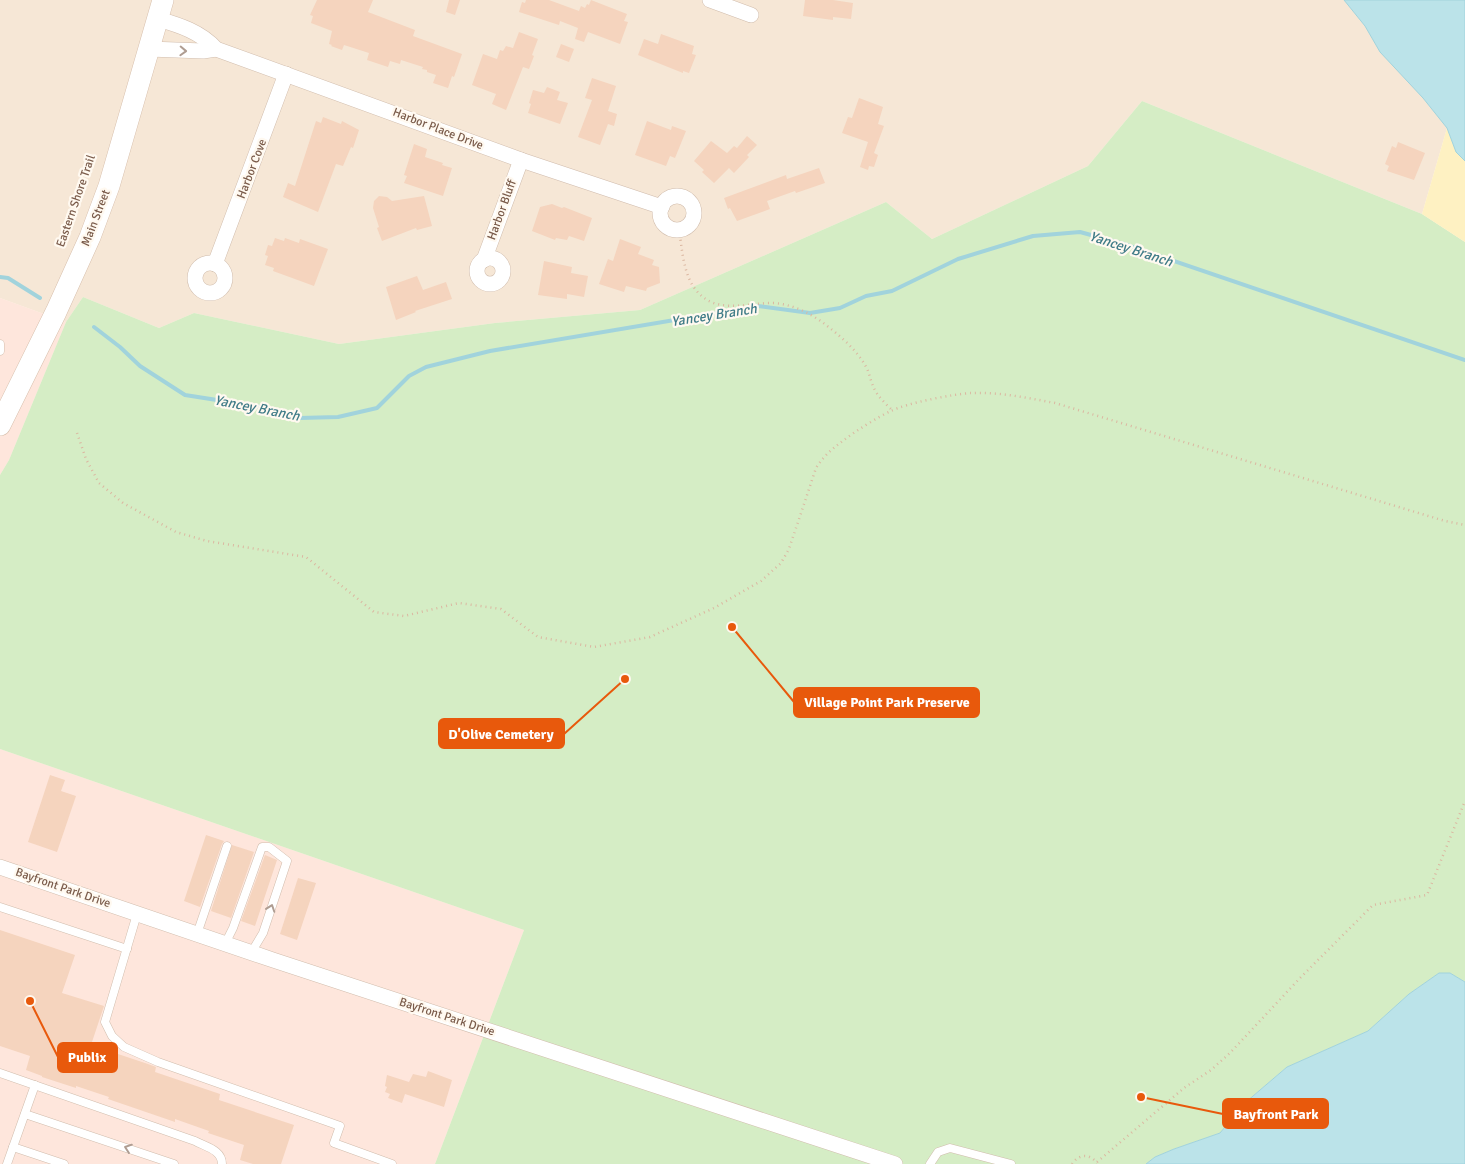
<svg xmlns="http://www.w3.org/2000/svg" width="1465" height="1164" viewBox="0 0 1465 1164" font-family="Signika,sans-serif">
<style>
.residential{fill:#f6e7d6}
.commercial{fill:#fee6dc}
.green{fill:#d5edc5}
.sand{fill:#fef1c2}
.water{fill:#bbe3e9;stroke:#a1d3dc}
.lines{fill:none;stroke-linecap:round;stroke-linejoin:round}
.stream{stroke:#a1d3dc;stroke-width:4}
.building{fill:#f5d4be}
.lane-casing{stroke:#d1bdad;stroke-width:9}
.street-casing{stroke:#d1bdad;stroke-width:16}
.secondary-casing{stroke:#d7bfac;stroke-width:22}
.path{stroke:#dbb7a1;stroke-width:2.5;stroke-dasharray:1 4;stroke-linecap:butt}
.lane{stroke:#fff;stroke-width:8}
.street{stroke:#fff;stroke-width:15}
.secondary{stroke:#fff;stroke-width:21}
.oneway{stroke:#af9d92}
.labels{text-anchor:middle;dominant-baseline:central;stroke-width:4.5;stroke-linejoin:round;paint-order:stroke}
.street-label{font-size:12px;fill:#7a5b4a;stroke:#fff9f0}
.water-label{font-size:14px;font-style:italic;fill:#3f7b87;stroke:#fff9f0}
.leader{fill:none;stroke:#e8590c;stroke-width:2}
.callout-dot{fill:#e8590c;stroke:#fff9f0;stroke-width:2}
.callout{fill:#e8590c;stroke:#e8590c;stroke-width:2}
.callout-label{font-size:14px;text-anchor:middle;font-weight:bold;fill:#fff}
</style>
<rect width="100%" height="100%" fill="#fef5e9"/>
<polygon class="residential" points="0,0 1344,0 1365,26 1380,52 1423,98 1447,128 1422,214 1142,101 1088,166 932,239 886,202 640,310 495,323 339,344 194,313 159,328 83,297 66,322 0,298"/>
<g class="commercial">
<polygon points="0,298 66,322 9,460 0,475"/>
<polygon points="0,749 524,930 435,1164 0,1164"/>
</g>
<polygon class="green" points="1142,101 1422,214 1465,242 1465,982 1450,973 1439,973 1409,994 1368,1031 1287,1067 1246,1102 1220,1133 1174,1149 1155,1157 1146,1164 435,1164 524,930 0,749 0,475 9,460 66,322 83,297 159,328 194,313 339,344 495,323 640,310 886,202 932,239 1088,166"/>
<polygon class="sand" points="1447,128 1456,152 1465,161 1465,242 1422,214"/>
<g class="water">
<polygon points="1344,0 1465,0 1465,161 1456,152 1447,128 1423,98 1380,52 1365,26"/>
<polygon points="1439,973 1450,973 1465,982 1465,1164 1146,1164 1155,1157 1174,1149 1220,1133 1246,1102 1287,1067 1368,1031 1409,994"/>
</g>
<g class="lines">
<g class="stream">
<polyline points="0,277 8,278 40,298"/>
<polyline points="94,327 120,347 140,366 185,395 268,408 300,418 338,417 377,408 409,376 426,367 490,351 758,306 810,313 840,308 866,296 892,291 958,259 1033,236 1080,232 1124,244 1465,360"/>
</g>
</g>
<g class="building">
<polygon points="317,0 373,0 368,12 415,30 413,36 462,54 454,77 452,76 448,88 433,83 436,75 427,72 427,70 422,69 423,67 401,60 400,64 390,61 388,67 367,60 369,53 344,45 342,50 331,46 332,45 329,44 332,31 311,23 313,16 310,15"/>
<polygon points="449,0 460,0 455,15 446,12"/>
<polygon points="526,0 549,0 579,11 581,6 585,8 587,4 589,5 591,0 627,14 624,21 628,22 620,44 588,32 584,42 575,39 578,28 560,21 559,25 519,12 522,2 525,3"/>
<polygon points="805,0 833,0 853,3 851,19 833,17 833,20 803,16"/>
<polygon points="519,32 538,39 532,55 534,56 529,69 523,67 506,110 492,104 496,94 472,85 483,54 497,59 500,50 503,51 506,46 513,48"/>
<polygon points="661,34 694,46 692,54 696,55 689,73 683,71 683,73 638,55 644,39 658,44"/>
<polygon points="561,44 574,49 569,62 556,57"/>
<polygon points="592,78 616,86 608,111 617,114 614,126 608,124 600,145 578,137 592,100 585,98"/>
<polygon points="547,87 560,92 557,100 568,103 560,124 528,113 531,104 529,103 533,90 544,93"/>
<polygon points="859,98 883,107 878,124 884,126 874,153 878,155 874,167 869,166 868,170 860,167 868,142 842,133 848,117 852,118"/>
<polygon points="323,117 341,124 342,121 359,130 353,148 351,147 343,166 336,164 318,212 283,197 288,183 295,186 316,121 321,123"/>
<polygon points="647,121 671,130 672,126 686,131 675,158 670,156 666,166 635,155"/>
<polygon points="747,136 757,145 747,155 749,157 734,173 729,168 714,183 702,172 704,170 694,161 711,141 727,153 734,146 737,148"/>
<polygon points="1398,142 1425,153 1414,180 1387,171 1389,166 1385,164 1392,146 1396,148"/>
<polygon points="414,144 427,149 425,157 443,163 442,165 452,168 443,196 404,183 407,176 404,175"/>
<polygon points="819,168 825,183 796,193 795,191 767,201 770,209 737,221 730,208 728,209 724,198 786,175 787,179"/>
<polygon points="379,196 387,197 392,201 424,196 432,226 417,230 416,228 382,241 377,228 379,227 373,208 374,201"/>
<polygon points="552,204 562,208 564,207 592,218 584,241 569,236 567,240 556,238 555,240 532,231 540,207"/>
<polygon points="275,238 284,241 285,238 299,243 300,239 328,249 314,286 273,271 274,268 265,265 268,256 265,255 268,245 272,246"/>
<polygon points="620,239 641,247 638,254 654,260 652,265 659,267 660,283 647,288 646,291 626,286 624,292 599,284 608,259 613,261"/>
<polygon points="544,261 572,267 571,273 588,276 584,297 567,294 567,299 538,295"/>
<polygon points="417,276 423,290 446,282 452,299 415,311 416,312 396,320 386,287"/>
<polygon points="50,775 65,780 61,791 76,796 57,852 28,842"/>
<polygon points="206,835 224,841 222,844 200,907 184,901"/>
<polygon points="232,845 254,852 231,918 211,911"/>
<polygon points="265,855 277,860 255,926 241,921"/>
<polygon points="298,878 316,883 297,940 280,934"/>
<polygon points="0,930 75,955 62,993 104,1006 91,1045 148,1064 156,1067 155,1072 220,1094 219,1100 294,1125 281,1164 253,1164 240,1160 244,1145 208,1133 209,1131 175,1119 175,1122 108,1099 109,1097 76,1086 76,1088 42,1077 42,1076 26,1070 30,1056 0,1046"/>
<polygon points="428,1071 452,1080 444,1107 405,1094 402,1103 388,1098 390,1094 385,1092 387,1087 385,1086 387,1075 409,1082 413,1074 426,1077"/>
</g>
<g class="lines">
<defs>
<g id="lane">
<polyline points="0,344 0,351"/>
<polyline points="0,907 127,949"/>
<polyline points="137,914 105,1022 112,1036 124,1047 158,1062 340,1126 334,1143 392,1164"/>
<polyline points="197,934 227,846"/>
<polyline points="225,944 233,928 262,847 269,847 287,861 263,933 251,953"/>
<path d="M0 1073 195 1141C206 1147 222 1150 222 1164"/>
<polyline points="25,1114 174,1164"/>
<polyline points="13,1147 64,1164"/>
<polyline points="7,1164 35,1085"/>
<polyline points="930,1164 938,1152 950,1148 1011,1164"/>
</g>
<g id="street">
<polyline points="710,0 751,15"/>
<path d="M158 19C179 25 201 32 216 49L521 160 662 207"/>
<polyline points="149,49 203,51 216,49"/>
<circle cx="677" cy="213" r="17"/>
<circle cx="490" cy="271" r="13"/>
<polyline points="484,260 521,160"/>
<circle cx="210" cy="278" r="15"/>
<polyline points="215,264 286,74"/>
<polyline points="0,867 273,960 895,1164"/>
</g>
<polyline id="secondary" points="0,425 56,312 90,237 109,186 163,0"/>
</defs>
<use href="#lane" class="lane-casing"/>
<use href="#street" class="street-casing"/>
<use href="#secondary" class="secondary-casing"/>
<g class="path">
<path d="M679 230C682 248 683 270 693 286 713 316 743 303 773 303 791 304 808 312 822 322 838 334 855 348 865 365 869 371 870 379 873 386 877 396 885 403 892 410"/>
<path d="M77 433 86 459 99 483 123 503 176 532 207 541 306 557 374 612 404 616 459 603 501 609 538 637 594 647 650 637 714 608 761 581 781 563 789 549 816 468C826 452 840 443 855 432 866 425 878 417 891 411 907 403 953 394 972 393 1000 392 1028 398 1055 403L1445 521 1465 525"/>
<polyline points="1097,1162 1184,1088 1211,1070 1230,1053 1300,978 1373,905 1427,895 1465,801"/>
<path d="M1072 1164C1079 1154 1089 1153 1097 1163"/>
</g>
<use href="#lane" class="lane"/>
<use href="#street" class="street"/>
<use href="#secondary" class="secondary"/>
</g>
<defs><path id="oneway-chevron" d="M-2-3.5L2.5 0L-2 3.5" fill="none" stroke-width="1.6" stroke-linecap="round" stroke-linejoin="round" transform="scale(1.25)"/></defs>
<g class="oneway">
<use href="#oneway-chevron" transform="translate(183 51) rotate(2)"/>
<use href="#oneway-chevron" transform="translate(271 908) rotate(-71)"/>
<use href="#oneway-chevron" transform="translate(128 1148) rotate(-161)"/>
</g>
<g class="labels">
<g class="street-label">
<text transform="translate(438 129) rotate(21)">Harbor Place Drive</text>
<text transform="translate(252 169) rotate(-69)">Harbor Cove</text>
<text transform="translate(76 201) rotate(-71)">Eastern Shore Trail</text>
<text transform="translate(502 210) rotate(-70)">Harbor Bluff</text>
<text transform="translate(96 218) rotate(-69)">Main Street</text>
<text transform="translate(63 888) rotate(19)">Bayfront Park Drive</text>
<text transform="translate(447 1017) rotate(18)">Bayfront Park Drive</text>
</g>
<g class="water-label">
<text transform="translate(1131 249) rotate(18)">Yancey Branch</text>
<text transform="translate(714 315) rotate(-9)">Yancey Branch</text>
<text transform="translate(257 408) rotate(11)">Yancey Branch</text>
</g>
</g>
<path class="leader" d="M732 627L794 702M625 679L564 734M30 1001L58 1057M1141 1097L1223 1114"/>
<g class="callout-dot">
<circle cx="732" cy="627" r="5"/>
<circle cx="625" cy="679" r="5"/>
<circle cx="30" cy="1001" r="5"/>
<circle cx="1141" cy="1097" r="5"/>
</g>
<g class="callout">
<rect x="794" y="688" width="185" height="29" rx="5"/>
<rect x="439" y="719" width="125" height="29" rx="5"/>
<rect x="58" y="1043" width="59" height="29" rx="5"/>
<rect x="1223" y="1099" width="105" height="29" rx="5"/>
</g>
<g class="callout-label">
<text x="887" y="707">Village Point Park Preserve</text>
<text x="501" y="739">D'Olive Cemetery</text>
<text x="87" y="1062">Publix</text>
<text x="1276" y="1119">Bayfront Park</text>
</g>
</svg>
